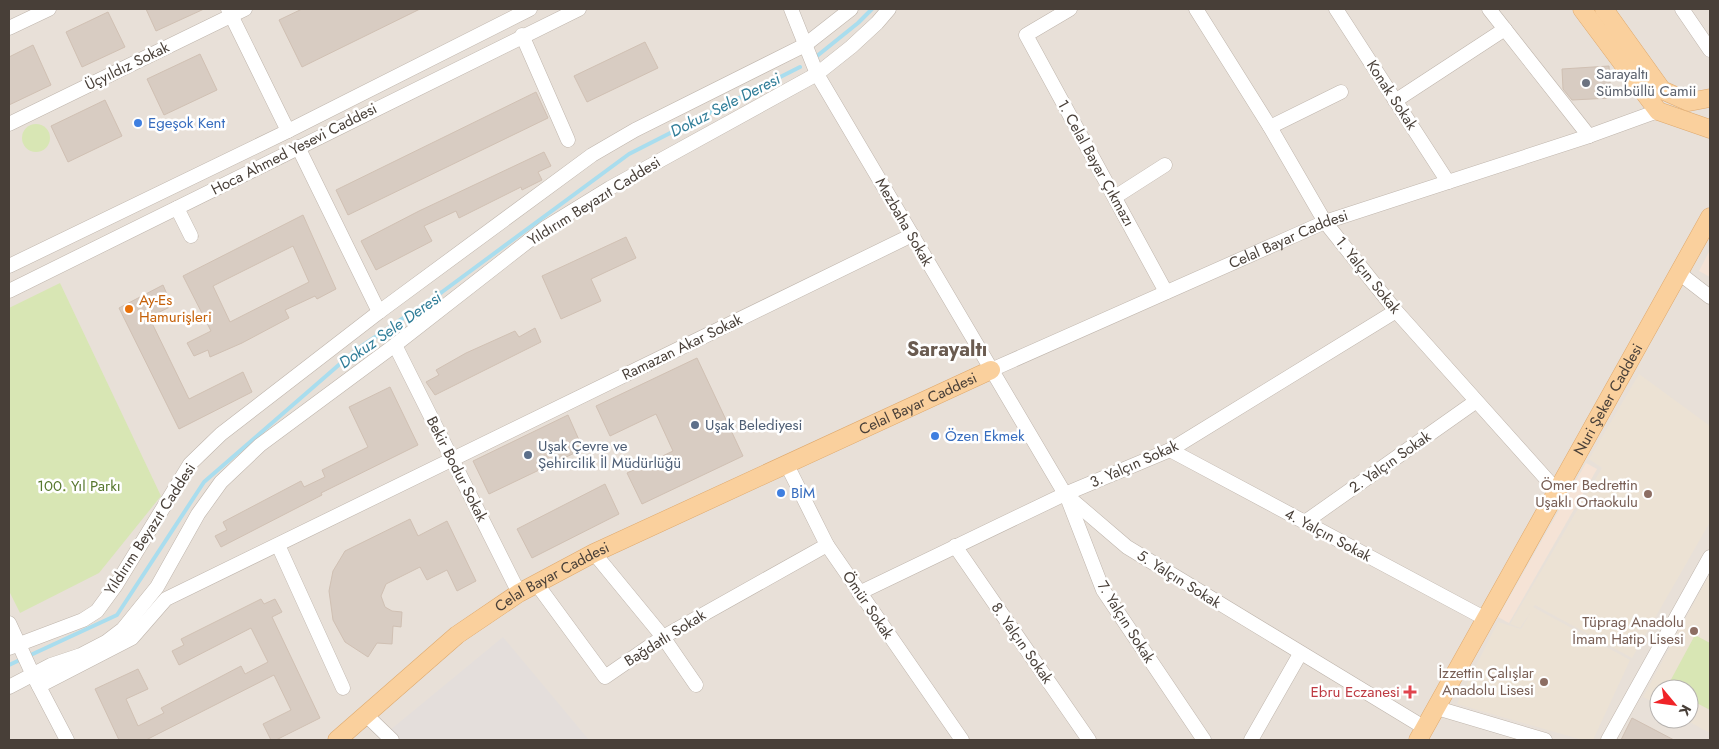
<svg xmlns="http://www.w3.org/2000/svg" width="1719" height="749" viewBox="0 0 1719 749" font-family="Jost,sans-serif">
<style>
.residential{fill:#e8e0d8;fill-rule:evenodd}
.commercial{fill:#f5e3d6}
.industrial{fill:#e4dedb}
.education{fill:#ece2d4}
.green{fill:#d8e6b4}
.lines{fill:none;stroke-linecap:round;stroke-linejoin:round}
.stream{stroke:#a9ddee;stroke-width:4}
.building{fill:#d8ccc2;stroke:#d0c0b3;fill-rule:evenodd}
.minor-casing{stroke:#bfb5ac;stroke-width:15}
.major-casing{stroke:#dfa96d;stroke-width:19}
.minor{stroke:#fff;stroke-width:14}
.major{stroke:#fad09d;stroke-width:18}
.worship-dot{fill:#6b7280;stroke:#fff;stroke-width:2}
.shop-dot{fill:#3f7fe0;stroke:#fff;stroke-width:2}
.food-dot{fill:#e8710a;stroke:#fff;stroke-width:2}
.service-dot{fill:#5c6f8a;stroke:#fff;stroke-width:2}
.education-dot{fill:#8d6e63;stroke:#fff;stroke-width:2}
.health-dot{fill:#e0444e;stroke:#fff;stroke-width:2}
.labels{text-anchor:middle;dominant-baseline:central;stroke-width:5;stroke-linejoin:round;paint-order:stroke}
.street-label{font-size:15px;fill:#483f38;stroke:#fff}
.worship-label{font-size:15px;fill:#5b616d;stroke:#fff;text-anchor:start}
.shop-label{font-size:15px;fill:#366cbe;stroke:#fff;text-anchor:start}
.food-label{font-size:15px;fill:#c56008;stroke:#fff;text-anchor:start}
.service-label{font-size:15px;fill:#4e5e75;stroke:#fff;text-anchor:start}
.education-label{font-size:15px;fill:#785e54;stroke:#fff;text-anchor:end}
.park-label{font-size:15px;fill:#56772d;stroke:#fff}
.health-label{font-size:15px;fill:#be3a42;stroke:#fff;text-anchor:end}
.water-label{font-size:16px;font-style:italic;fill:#307d98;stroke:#fff}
.district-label{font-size:20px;font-weight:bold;fill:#6a5b50;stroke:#fff}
</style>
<rect width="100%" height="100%" fill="#f4efea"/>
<path class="residential" d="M9 9H1710V740H9ZM1659 689H1689V719H1659Z"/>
<g class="commercial">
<polygon points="1710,250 1710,277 1699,271"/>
<polygon points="1586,463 1597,469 1509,623 1498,617"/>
</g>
<polygon class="industrial" points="503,637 589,740 378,740"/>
<g class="education">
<polygon points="1639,374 1710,426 1710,522 1632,658 1535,605 1533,607 1630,660 1593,740 1583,740 1457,704 1498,622 1521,629 1530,613 1520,628 1510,624 1602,468 1589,459"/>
<polygon points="1710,573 1710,733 1684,719 1689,719 1689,689 1659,689 1659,705 1643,697"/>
</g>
<g class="green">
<circle cx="36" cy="138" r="14"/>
<polygon points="60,283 161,496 99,573 20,613 9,591 9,308"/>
<polygon points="1695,635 1710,643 1710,710 1689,699 1689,689 1667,687"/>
</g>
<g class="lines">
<g class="stream">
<polyline points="817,56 858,23 872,9"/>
<polyline points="9,665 117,615 204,482 356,350 442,292 629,154 800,67"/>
</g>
</g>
<g class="building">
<polygon points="146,9 204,9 156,31"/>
<polygon points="302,9 420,9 302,67 279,20"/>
<polygon points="108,12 125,47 82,67 66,32"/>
<polygon points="645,42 658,68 587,102 574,76"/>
<polygon points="33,45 51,85 9,105 9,57"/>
<polygon points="200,54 217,90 164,115 147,79"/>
<polygon points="1609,66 1611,98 1572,100 1563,89 1562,69"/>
<polygon points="536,92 548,118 348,215 336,190"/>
<polygon points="105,100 122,136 68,162 51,126"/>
<polygon points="544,152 551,166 538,172 542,180 522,190 521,187 459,218 456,211 424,226 432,241 376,270 361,241 419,211"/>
<path d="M303 215 336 289 317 299 315 296 285 310 289 318 242 343 210 357 208 350 194 356 187 343 211 331 183 276ZM293 246 309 282 230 322 213 286Z"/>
<polygon points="626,237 636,258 591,279 601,301 561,319 542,276"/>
<polygon points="163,285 172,306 149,317 189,399 243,372 252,392 179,429 119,308"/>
<polygon points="535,328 541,342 435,395 426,382 439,375 436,370 466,353 515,331 519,337"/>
<polygon points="697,358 743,456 642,504 627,473 673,451 656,414 610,436 596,406"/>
<polygon points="390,387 418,445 321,493 322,495 221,547 215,536 227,530 223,522 301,481 304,487 325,477 322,470 368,447 349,407"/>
<polygon points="568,415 583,449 489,494 473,461"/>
<polygon points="605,484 619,514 532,558 517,529"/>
<polygon points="410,519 418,536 447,521 476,581 457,591 447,570 427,580 420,567 386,584 381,596 385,607 392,611 402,612 401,627 393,626 392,644 377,643 368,657 345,642 333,620 329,591 333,571 345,551"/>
<polygon points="261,599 264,604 275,599 282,612 272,617 320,718 276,740 271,740 263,724 291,710 274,675 146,740 119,740 95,689 138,669 148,689 126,699 138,726 164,713 161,708 241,666 245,674 268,662 251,628 179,665 172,651 184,645 181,639"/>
<polygon points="1632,718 1674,740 1621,740"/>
</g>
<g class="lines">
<defs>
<g id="minor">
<polyline points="228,9 288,131"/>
<polyline points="791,9 817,74 1065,494 1127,547 1425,728"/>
<polyline points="1070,9 1026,35 1166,292"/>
<polyline points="1196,9 1270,127 1325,222 1396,311 1558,492"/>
<polyline points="1336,9 1448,182"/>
<polyline points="1489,9 1589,136"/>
<polyline points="1682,9 1710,50"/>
<polyline points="9,28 49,9"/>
<polyline points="522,35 568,140"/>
<polyline points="1395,101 1505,29"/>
<polyline points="9,124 245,9"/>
<polyline points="1270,127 1341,92"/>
<polyline points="298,147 379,312"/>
<polyline points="1115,197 1165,165"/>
<polyline points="177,208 191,236"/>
<polyline points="9,266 288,131 530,9"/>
<polyline points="1679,273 1710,297"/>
<polyline points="9,291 579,9"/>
<polyline points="395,345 519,593"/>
<path id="s1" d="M991 370 1325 222 1589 136 1658 111"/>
<polyline points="1170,450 1486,619"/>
<polyline points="786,463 827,545 962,740"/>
<polyline points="1067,497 1103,590 1204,740"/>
<polyline points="1305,522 1475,402"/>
<polyline points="278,545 343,688"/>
<polyline points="955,546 1089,740"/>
<polyline points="594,553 663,637 696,685"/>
<polyline points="536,583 605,677 663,637 827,545"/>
<polyline points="859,593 1065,494 1170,450 1396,311"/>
<polyline points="9,623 33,675 67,740"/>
<polyline points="9,648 83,620 97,611 116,585 190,464 221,434 379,312 592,155 635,130 805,45 851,9"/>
<polyline points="39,686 132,638 166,599 912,235"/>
<polyline points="9,687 51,665 81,655 106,642 123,629 157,587 198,514 221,482 260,445 395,345 545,228 610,188 817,74 851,47 877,23 889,9"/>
<polyline points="1437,708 1545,740"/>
<polyline points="366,715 392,740"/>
<polyline points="1251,740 1300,654"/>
<polyline points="1608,740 1710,557"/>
</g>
<g id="major">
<polyline points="1582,9 1658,111 1710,129"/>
<polyline points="1604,9 1662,90 1689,102 1710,98"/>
<path id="s2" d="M337 740 457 635 519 593 594 553 991 370"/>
<path id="s3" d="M1418 740 1710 217"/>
</g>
</defs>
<use href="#minor" class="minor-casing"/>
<use href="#major" class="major-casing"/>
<use href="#minor" class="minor"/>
<use href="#major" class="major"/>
</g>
<circle class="worship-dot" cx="1586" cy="83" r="5"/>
<g class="shop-dot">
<circle cx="138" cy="123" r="5"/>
<circle cx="935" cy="436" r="5"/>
<circle cx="781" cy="493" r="5"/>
</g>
<circle class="food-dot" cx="129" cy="309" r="5"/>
<g class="service-dot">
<circle cx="695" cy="425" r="5"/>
<circle cx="528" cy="455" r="5"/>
</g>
<g class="education-dot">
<circle cx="1648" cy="494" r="5"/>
<circle cx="1694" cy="631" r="5"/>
<circle cx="1544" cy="682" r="5"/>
</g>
<path class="health-dot" d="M1407.5 684.5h5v5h5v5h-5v5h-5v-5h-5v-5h5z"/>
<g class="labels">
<g class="street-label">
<text transform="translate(127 66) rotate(-26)">Üçyıldız Sokak</text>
<text transform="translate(1392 95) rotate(57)">Konak Sokak</text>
<text transform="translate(294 149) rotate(-27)">Hoca Ahmed Yesevi Caddesi</text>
<text transform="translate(1096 163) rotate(61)">1. Celal Bayar Çıkmazı</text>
<text transform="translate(594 201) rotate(-32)">Yıldırım Beyazıt Caddesi</text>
<text transform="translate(904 222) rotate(60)">Mezbaha Sokak</text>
<text stroke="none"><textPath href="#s1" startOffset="325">Celal Bayar Caddesi</textPath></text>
<text transform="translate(1368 275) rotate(51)">1. Yalçın Sokak</text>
<text transform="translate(682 347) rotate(-26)">Ramazan Akar Sokak</text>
<text stroke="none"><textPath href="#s3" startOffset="390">Nuri Şeker Caddesi</textPath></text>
<text stroke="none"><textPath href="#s2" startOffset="676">Celal Bayar Caddesi</textPath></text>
<text transform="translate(1390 462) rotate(-35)">2. Yalçın Sokak</text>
<text transform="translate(1134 464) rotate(-24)">3. Yalçın Sokak</text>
<text transform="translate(457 469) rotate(63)">Bekir Bodur Sokak</text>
<text transform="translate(150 529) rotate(-57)">Yıldırım Beyazıt Caddesi</text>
<text transform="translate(1328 535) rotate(28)">4. Yalçın Sokak</text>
<text stroke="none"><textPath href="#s2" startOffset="271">Celal Bayar Caddesi</textPath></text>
<text transform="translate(1179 579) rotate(32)">5. Yalçın Sokak</text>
<text transform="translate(868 605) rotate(56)">Ömür Sokak</text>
<text transform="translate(1126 622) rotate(58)">7. Yalçın Sokak</text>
<text transform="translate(665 638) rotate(-32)">Bağdatlı Sokak</text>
<text transform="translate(1022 643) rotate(55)">8. Yalçın Sokak</text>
</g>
<g class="worship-label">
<text x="1596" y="74">Sarayaltı<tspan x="1596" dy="17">Sümbüllü Camii</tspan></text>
</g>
<g class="shop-label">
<text x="148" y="123">Egeşok Kent</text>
<text x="945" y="436">Özen Ekmek</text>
<text x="791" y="493">BİM</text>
</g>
<g class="food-label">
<text x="139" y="300">Ay-Es<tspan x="139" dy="17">Hamurişleri</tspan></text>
</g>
<g class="service-label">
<text x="705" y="425">Uşak Belediyesi</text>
<text x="538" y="446">Uşak Çevre ve<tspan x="538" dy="17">Şehircilik İl Müdürlüğü</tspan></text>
</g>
<g class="education-label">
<text x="1638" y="485">Ömer Bedrettin<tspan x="1638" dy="17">Uşaklı Ortaokulu</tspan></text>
<text x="1684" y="622">Tüprag Anadolu<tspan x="1684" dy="17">İmam Hatip Lisesi</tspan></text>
<text x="1534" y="673">İzzettin Çalışlar<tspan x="1534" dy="17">Anadolu Lisesi</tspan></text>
</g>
<g class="park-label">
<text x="79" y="486">100. Yıl Parkı</text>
</g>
<g class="health-label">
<text x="1400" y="692">Ebru Eczanesi</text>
</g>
<g class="water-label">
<text transform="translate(725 105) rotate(-27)">Dokuz Sele Deresi</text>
<text transform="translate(390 330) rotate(-35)">Dokuz Sele Deresi</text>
</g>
<g class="district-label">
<text x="947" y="349">Sarayaltı</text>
</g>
</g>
<rect width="1719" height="749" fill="none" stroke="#483f38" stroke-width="20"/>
<g transform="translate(1674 704) rotate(119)"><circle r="24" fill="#ffffff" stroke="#b6b2af"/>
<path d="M0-4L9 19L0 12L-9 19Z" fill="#f02428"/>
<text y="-8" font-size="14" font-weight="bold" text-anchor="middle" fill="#483f38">K</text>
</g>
</svg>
